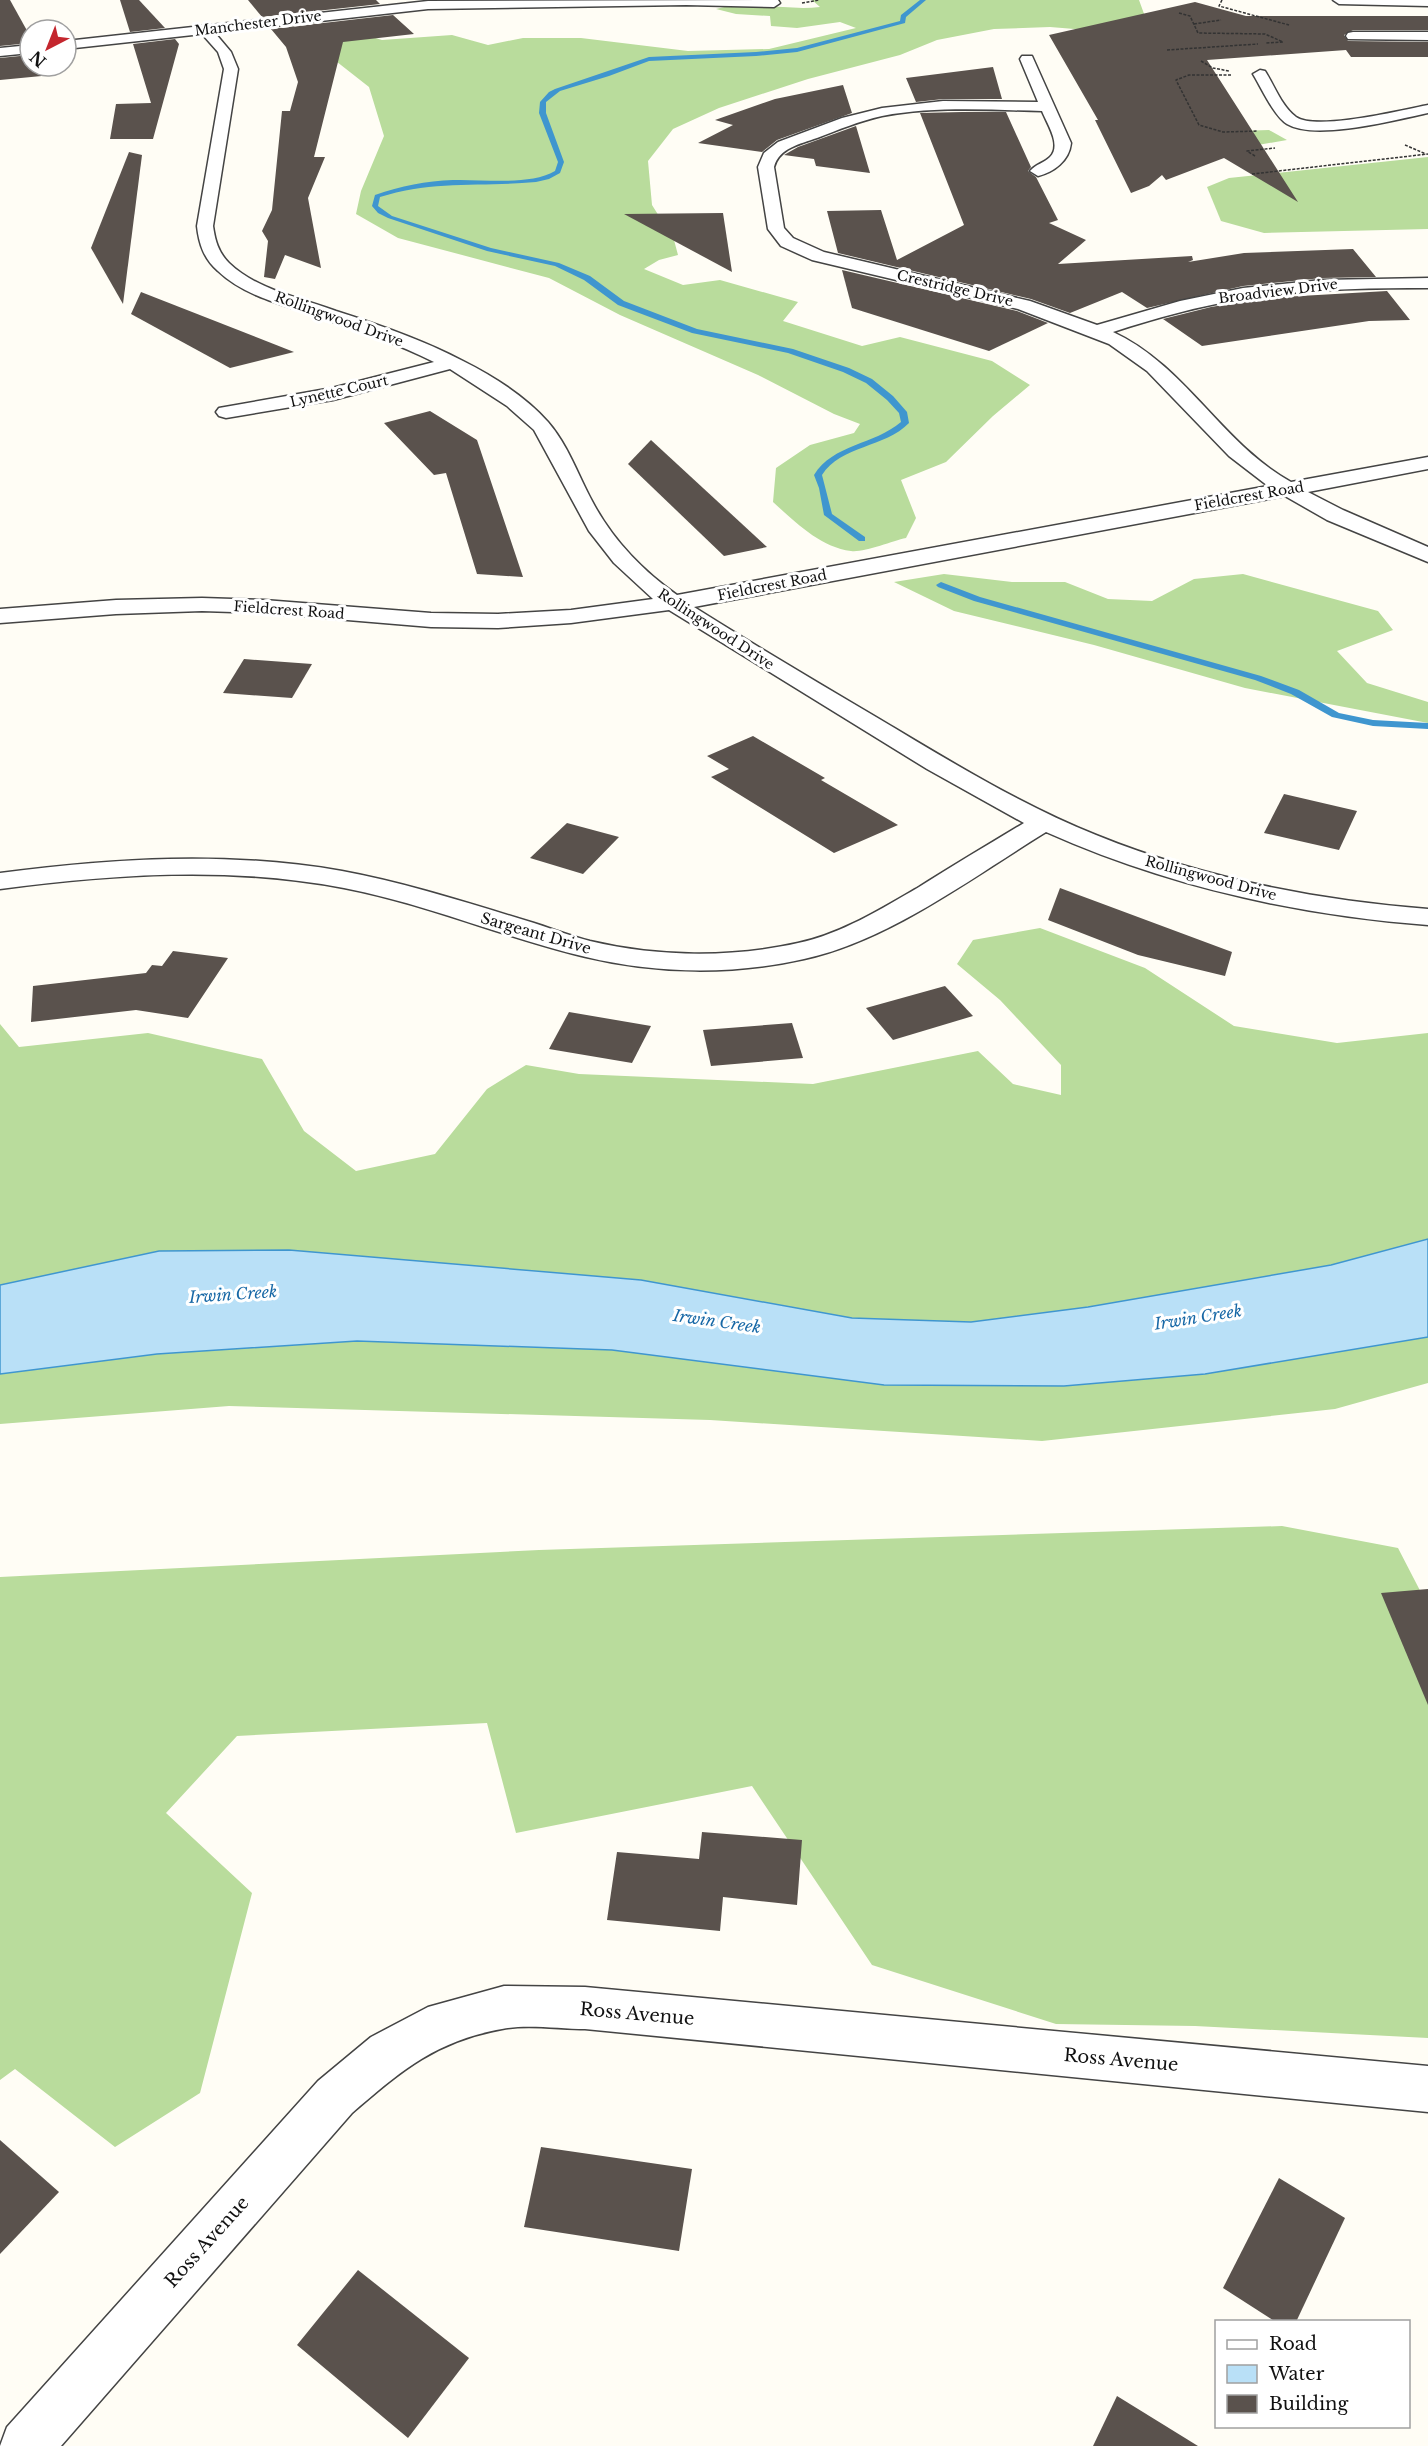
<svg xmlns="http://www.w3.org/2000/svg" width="1428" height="2446" viewBox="0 0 1428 2446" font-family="'Libre Baskerville',serif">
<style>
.forest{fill:#b9dc9c}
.water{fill:#b9e0f7;stroke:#3f96cf;stroke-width:1.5}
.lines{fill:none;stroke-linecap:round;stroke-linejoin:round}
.stream{fill:#3f96cf;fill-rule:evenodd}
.building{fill:#5a524d}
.minor-casing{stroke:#444;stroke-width:3}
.path{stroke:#333;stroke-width:1.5;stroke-dasharray:3 1.5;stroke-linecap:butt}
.minor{fill:#fff;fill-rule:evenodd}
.labels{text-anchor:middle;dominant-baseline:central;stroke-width:6;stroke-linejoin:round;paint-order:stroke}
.far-street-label{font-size:14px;fill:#111;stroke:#fff}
.street-label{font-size:15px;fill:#111;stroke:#fff}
.water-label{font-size:16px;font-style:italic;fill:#1768a6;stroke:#fff}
.near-street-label{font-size:18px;fill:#111;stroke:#fff}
</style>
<rect width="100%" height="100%" fill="#fffdf5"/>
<g class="forest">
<path d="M812 0H1139L1151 33 1152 50 1208 132 1269 130 1287 140 1217 152 1099 31 1050 27 994 29 937 40 900 55 808 79 719 108 673 129 648 161 652 205 674 240 678 255 659 260 644 269 683 285 720 280 798 302 783 321 862 346 900 337 992 361 1030 385 993 416 946 462 901 480 916 518 906 538C892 541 863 553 851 551 820 547 795 522 773 502L776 468 810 445 854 433 860 424 834 414 758 375 620 315 549 278 398 238 356 214 361 191 384 136 369 87 318 47 356 32 382 40 452 35 488 45 523 38H581L688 51 769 49 856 28 840 22 797 28 771 26 770 16 736 14 716 9C746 0 787 11 820 7Z"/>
<polygon points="1428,157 1428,229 1264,233 1221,221 1207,187 1229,178"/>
<polygon points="944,574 1012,582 1065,582 1108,599 1152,601 1194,579 1243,574 1378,611 1393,630 1337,651 1367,683 1428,702 1428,723 1245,688 1094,645 954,611 894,582"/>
<polygon points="1040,928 1145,968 1234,1026 1337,1043 1428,1033 1428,1239 1331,1265 1088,1307 971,1322 852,1318 641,1280 289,1250 159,1251 0,1285 0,1024 19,1047 148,1033 262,1059 304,1131 356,1171 435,1154 487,1089 526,1065 579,1074 813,1084 978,1051 1013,1084 1061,1095 1061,1065 1000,1000 957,964 973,940"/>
<polygon points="1428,1337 1428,1383 1335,1409 1042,1441 710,1420 229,1406 0,1424 0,1374 157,1354 357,1341 612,1350 1064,1386 1205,1374"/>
<polygon points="1282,1526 1398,1548 1428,1606 1428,2038 1195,2026 1056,2024 872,1965 752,1786 516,1833 487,1723 237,1736 166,1813 252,1893 200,2093 115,2147 15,2069 0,2080 0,1577 539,1550"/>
</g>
<polygon class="water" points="1428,1239 1428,1337 1205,1374 1064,1386 884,1385 612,1350 357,1341 157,1354 0,1374 0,1285 159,1251 289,1250 641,1280 852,1318 971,1322 1088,1307 1331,1265"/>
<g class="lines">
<g class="stream">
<path d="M920 0H926L906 17 905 23 797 52 756 56 649 61 609 76 560 91 546 102V113L564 162 560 173 549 179 536 182C483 187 432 180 380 197L378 206 392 216 491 248 559 263 590 276 624 301 697 329 793 349 849 368 872 379 893 396 907 412 909 423C885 448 841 445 822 475L832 514 865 537V541H859L824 515 819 488 814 475C833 444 874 445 901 422L899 413 887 400 866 383 843 372 788 353 692 333 618 305 584 280 555 266 487 251 388 218 378 213 372 206 375 195C401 186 426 181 453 180 484 179 529 186 555 171L558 162 539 113 540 102 549 92 555 89 649 57 756 52 797 48 900 21 901 15Z"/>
<polygon points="941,582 980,597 1261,676 1299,690 1339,713 1373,720 1428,723 1428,729 1373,726 1332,717 1291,694 1255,680 974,601 938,587 936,585"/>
</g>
</g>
<g class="building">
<polygon points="0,0 10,0 30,36 30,43 0,46"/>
<polygon points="120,0 139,0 165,28 130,32"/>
<polygon points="248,0 376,0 380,4 262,17"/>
<polygon points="1195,2 1246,16 1428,16 1428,30 1353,30 1344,35 1348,41 1428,42 1428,57 1351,57 1346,50 1207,60 1298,202 1224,158 1166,180 1162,175 1149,186 1131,193 1095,120 1098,120 1049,35"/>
<polygon points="393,15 414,34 343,42 314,157 325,157 308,198 321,268 285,255 275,279 264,277 268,241 262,231 272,210 282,111 290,111 298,82 286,47 271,29"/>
<polygon points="175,39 179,44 153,139 110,139 116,104 151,103 133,44"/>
<polygon points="30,55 30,66 47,66 52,75 0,80 0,58"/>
<polygon points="993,67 1002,99 943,99 916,102 906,78"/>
<polygon points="843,85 852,113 777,140 762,152 698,143 733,125 715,120 775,99"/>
<polygon points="962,112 1006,112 1031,167 1028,171 1036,177 1058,220 1049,223 1086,240 1058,264 1192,256 1193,260 1188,262 1244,253 1353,249 1376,277 1322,278 1243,286 1147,308 1122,292 1070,313 1031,299 838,253 827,211 881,210 897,260 964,225 920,113"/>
<polygon points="856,126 870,173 816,166 814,159 784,155 798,147"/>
<polygon points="129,152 142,155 123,304 91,248"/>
<polygon points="723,213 732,272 624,214"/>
<polygon points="842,270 1017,311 1048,323 989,351 852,308"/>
<polygon points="1387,291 1410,320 1369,321 1202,346 1163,319 1211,307 1266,298"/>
<polygon points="141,292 294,352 230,368 131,314"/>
<polygon points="430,411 477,440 523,577 477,574 446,473 434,475 384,423"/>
<polygon points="651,440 767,547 724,556 628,464"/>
<polygon points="244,659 312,664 292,698 223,693"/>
<polygon points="753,736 825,778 821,780 898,825 834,853 711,777 729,769 707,756"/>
<polygon points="1284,794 1357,811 1339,850 1264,833"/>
<polygon points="567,823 619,837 583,874 530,858"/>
<polygon points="1060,888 1232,952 1225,976 1138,955 1048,920"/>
<polygon points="173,951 228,958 188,1018 136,1010 31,1022 33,986 146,973 152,965 162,966"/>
<polygon points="945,986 973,1016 893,1040 866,1008"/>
<polygon points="569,1012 651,1026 632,1063 549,1049"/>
<polygon points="792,1023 803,1058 711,1066 703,1030"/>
<polygon points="1428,1589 1428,1705 1381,1593"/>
<polygon points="702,1832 802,1840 797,1905 723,1897 720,1931 607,1920 617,1852 699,1859"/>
<polygon points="0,2140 59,2192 0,2254"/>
<polygon points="541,2147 692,2169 679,2251 524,2227"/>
<polygon points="1279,2178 1345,2218 1296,2322 1276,2322 1223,2288"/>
<polygon points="358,2270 469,2358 408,2438 297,2345"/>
<polygon points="1117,2396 1198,2446 1093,2446"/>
</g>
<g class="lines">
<defs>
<g id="minor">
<path d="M778 0 780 3 774 7 686 5 428 9 215 33 231 52 238 69 213 226C215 240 218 252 229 263 257 290 301 298 336 311 380 325 423 340 463 361 493 376 526 397 548 422 568 445 578 475 592 501 612 539 643 571 677 595L1268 486 1229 456 1147 371 1109 344 1018 309 812 260 781 246 768 229 758 167 764 153 778 142 842 118 882 108 943 101 1038 102 1020 59 1022 56H1032L1071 143C1069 161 1054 172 1038 176L1030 171C1036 164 1044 163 1050 157 1062 145 1047 124 1042 111 989 110 935 106 882 116 859 121 838 130 817 138 800 144 779 148 774 167L784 228 793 238 824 252 1030 301 1097 325 1180 301 1243 288 1322 280 1428 278V288C1366 288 1304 289 1243 299 1199 306 1156 318 1113 332 1185 365 1222 444 1291 482L1428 457V469L1308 492 1343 510 1428 547V562L1327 520 1285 496 694 607C754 645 815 681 876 717 948 760 1019 804 1096 835 1202 878 1315 900 1428 909V925C1296 915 1167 886 1046 832 971 878 890 940 804 959 733 975 657 974 586 957 505 938 427 904 344 888 230 866 114 874 0 889V873C114 858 228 851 342 871 407 883 471 904 534 923 553 929 571 936 590 941 657 957 731 958 798 943 841 934 881 909 919 887 954 865 989 844 1024 823L927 769 669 610 571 623 498 628 431 627 264 613 202 611 116 614 0 623V609L116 600 202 598 264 600 431 613 498 614 571 610 653 599 614 563 589 531 534 430 507 406 450 369 333 400 226 418 219 416 216 412 219 408 332 388 434 362C398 344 360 331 322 318 287 306 245 297 218 271 204 259 199 244 197 226L224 69 218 52 202 34 66 49V41L428 1Z"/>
<polygon points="1333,0 1428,0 1428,6 1339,4"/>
<polygon points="1353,32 1428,32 1428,40 1348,39 1346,36 1348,33"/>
<polygon points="30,45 30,53 0,56 0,48"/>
<path d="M1260 70 1265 71C1274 85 1282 107 1296 117 1317 131 1402 110 1428 105V113C1395 120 1315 141 1287 124 1274 116 1261 87 1253 74Z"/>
<path d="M504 1986 585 1987 1428 2066V2112L585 2029C560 2029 526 2024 502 2029 435 2041 401 2071 352 2113L61 2446H0L7 2427 318 2081 371 2037 428 2007Z"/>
</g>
</defs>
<use href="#minor" class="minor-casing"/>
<g class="path">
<polyline points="1222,0 1219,6 1289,25"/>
<polyline points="802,3 819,0"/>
<polyline points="1179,13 1190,16 1198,33 1265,34 1283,42 1266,43"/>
<polyline points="1194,24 1221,20"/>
<polyline points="1167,50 1258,44"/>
<polyline points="1201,61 1213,68 1229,71"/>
<polyline points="1231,75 1189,75 1176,80 1199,125 1223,132 1258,131"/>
<polyline points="1405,145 1426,154"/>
<polyline points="1255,156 1247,151 1275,148"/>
<polyline points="1252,174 1428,154"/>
</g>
<use href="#minor" class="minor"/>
</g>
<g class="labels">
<g class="far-street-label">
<text transform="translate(258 23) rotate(-7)">Manchester Drive</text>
<text transform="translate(955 288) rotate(13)">Crestridge Drive</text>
<text transform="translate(1278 291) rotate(-7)">Broadview Drive</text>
<text transform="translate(339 319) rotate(20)">Rollingwood Drive</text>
<text transform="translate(339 391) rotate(-13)">Lynette Court</text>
<text transform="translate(1249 496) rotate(-10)">Fieldcrest Road</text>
<text transform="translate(772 585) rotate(-11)">Fieldcrest Road</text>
<text transform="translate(289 610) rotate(4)">Fieldcrest Road</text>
<text transform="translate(716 629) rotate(33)">Rollingwood Drive</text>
<text transform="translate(1211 878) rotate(15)">Rollingwood Drive</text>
</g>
<g class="street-label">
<text transform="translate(536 933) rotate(16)">Sargeant Drive</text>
</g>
<g class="water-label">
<text transform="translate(233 1294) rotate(-4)">Irwin Creek</text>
<text transform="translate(1198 1317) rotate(-9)">Irwin Creek</text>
<text transform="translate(717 1321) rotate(8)">Irwin Creek</text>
</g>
<g class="near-street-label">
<text transform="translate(637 2014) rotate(5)">Ross Avenue</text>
<text transform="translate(1121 2060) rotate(5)">Ross Avenue</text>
<text transform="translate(207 2242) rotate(-48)">Ross Avenue</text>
</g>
</g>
<rect x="1215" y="2320" width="195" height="108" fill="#ffffff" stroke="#a0a0a0" stroke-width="1.5"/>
<rect x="1227" y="2340" width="30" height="9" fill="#ffffff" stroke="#a0a0a0" stroke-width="1.5"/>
<text x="1269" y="2350" font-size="18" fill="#111111">Road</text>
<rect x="1227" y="2365" width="30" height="18" fill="#b9e0f7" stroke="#a0a0a0" stroke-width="1.5"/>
<text x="1269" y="2380" font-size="18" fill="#111111">Water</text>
<rect x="1227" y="2395" width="30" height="18" fill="#5a524d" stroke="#a0a0a0" stroke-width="1.5"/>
<text x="1269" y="2410" font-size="18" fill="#111111">Building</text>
<g transform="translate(48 48) rotate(222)"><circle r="28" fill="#ffffff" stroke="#a0a0a0" stroke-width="1.5"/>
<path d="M0-4.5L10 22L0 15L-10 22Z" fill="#c4262e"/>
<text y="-9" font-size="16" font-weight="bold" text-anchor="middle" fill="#111111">N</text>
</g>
</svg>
